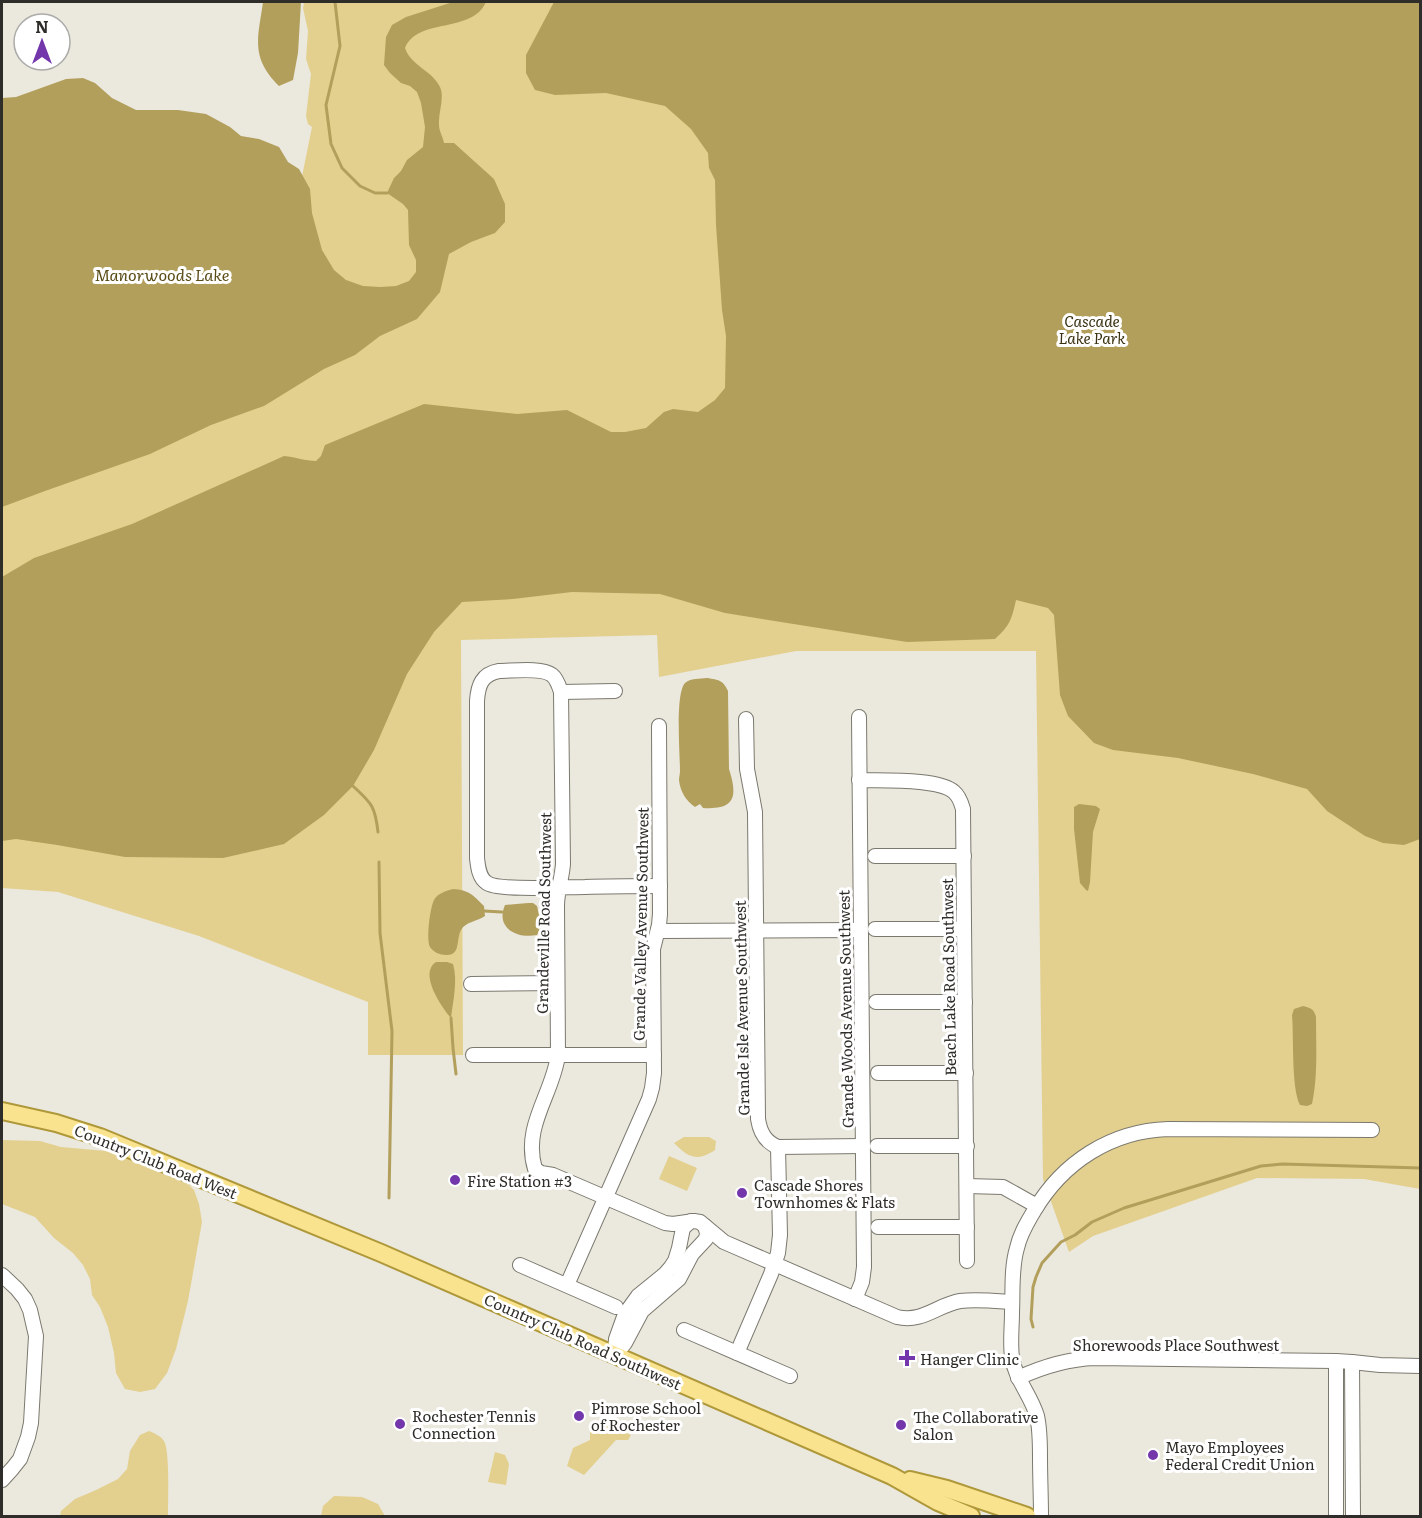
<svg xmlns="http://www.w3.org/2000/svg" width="1422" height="1518" viewBox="0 0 1422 1518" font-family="Literata,serif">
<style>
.green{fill:#e3d08e}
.water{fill:#b29f5c}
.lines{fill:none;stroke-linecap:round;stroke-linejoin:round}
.stream{stroke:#b29f5c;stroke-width:3}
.minor-casing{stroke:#7b796f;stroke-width:16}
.major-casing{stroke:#af983a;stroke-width:20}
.minor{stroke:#fff;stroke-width:14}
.major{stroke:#f9e38e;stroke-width:16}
.poi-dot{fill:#7336ab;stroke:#fff;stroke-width:2}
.labels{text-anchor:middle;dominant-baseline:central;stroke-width:6;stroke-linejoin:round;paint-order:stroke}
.park-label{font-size:15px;font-style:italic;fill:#393011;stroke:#fff}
.street-label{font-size:15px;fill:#2e2d29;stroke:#fff}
.poi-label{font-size:15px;fill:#2e2d29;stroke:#fff;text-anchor:start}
.water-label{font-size:16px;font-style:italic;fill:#5a4c17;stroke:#fff}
</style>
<rect width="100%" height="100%" fill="#ebe8dd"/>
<g class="green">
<polygon points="304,2 1420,2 1420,1189 1364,1179 1257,1178 1093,1236 1069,1252 1043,1179 1036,651 796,651 659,677 657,635 461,640 463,1055 368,1055 368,1002 199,936 58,892 2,888 2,388 259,389 312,127 308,124 306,116 311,74 306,59 308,31 303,8"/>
<path d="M684 1137H709L716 1141 715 1150C697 1162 689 1158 674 1143Z"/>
<polygon points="2,1140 40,1141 61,1147 106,1151 139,1161 186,1182 194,1190 199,1204 202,1222 188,1301 176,1349 167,1373 155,1389 140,1392 125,1389 116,1373 114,1353 108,1327 100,1307 92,1295 90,1279 83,1265 73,1253 54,1238 35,1217 2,1204"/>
<polygon points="669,1156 697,1168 687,1191 659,1179"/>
<polygon points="595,1420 631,1435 628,1440 616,1440 584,1475 567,1466 573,1448 590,1440 590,1429"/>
<path d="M149 1431C154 1433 161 1436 164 1441 170 1451 168 1502 168 1516H60L61 1511 75 1499 96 1490 118 1479 127 1469 130 1451 140 1435Z"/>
<polygon points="495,1452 505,1455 509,1464 506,1485 488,1482"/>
<polygon points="334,1496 362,1497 378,1504 385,1516 321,1516 323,1506"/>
</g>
<g class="water">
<path d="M263 2H301L298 53 293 80 279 86C250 57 258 38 263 2Z"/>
<path d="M453 2H486C472 34 418 17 405 48 411 66 432 70 440 87 445 98 438 113 439 125 439 131 443 137 444 143H454L494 179 505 204V222L495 233 471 242 449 254 440 292 417 319 380 336 355 355 324 369 264 406 211 425 150 454 45 491 2 507V98L16 97 66 79 83 78 95 83 112 98 136 110H178L206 114 230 127 241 136 259 139 279 147 288 162 299 169 310 189 312 213 322 250 334 270 346 280 363 286 380 287 396 286 409 281 416 272V260L409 245 408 210 403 204 387 193 394 178 401 171 407 160 423 147 425 127 421 103 417 92 410 86 401 83 390 73 384 65 386 37 392 25 406 17Z"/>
<path d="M554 2H1420V839L1404 845 1383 843 1365 836 1327 811 1307 789 1253 774 1178 758 1113 750 1094 743 1068 716 1060 695 1054 615 1048 608 1016 600C1012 618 1010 626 995 639L907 642 725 613 660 594 572 592 513 599 462 602 434 632 407 674 374 750 353 786 324 815 284 844 223 858 125 857 57 845 16 839 2 841V577L34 558 132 524 284 456C296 457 305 461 316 461L321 456 325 445 424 404 517 414 567 410 611 432H625L646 428 664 412 673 409 698 412 715 400 725 388 726 336 722 310 716 225 715 180 709 168 708 153 691 129 665 106 606 93 555 95 535 90 526 73V55Z"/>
<path d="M707 678C719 680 723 680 728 691L729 769C738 797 735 810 703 808L700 804 695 807C686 801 680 791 679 780 679 777 680 774 680 771 680 754 675 694 685 683 690 678 700 679 707 678Z"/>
<polygon points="1079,804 1096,806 1100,809 1093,832 1090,882 1088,891 1086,890 1080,883 1074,829 1074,807"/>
<path d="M453 889C469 890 473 895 484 906L485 916C478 921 465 922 461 930 456 939 461 956 446 955 440 955 433 952 430 947 426 939 430 908 434 900 438 893 446 891 453 889Z"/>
<path d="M528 903H533L537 906C539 916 543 926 537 935 517 939 495 928 505 905Z"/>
<path d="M436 962H447L453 964C458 981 453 1001 451 1018 442 1008 418 973 436 962Z"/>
<path d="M1303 1006C1311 1008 1314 1009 1316 1017 1316 1046 1318 1076 1312 1104L1307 1106 1300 1105C1291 1088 1294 1037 1292 1015L1294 1009Z"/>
</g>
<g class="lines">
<g class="stream">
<polyline points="335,2 340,46 326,105 331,144 342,168 360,186 375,193 387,193"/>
<path d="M353 786C371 803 375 805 378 832"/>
<polyline points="379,862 380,933 392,1031 389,1198"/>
<polyline points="484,911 502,912"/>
<polyline points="451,1018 453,1048 456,1074"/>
<polyline points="1033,1327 1031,1319 1033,1287 1036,1277 1042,1263 1061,1242 1075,1235 1092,1222 1124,1208 1261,1166 1282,1164 1420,1168"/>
</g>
<defs>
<g id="minor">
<polyline points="561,692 615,691"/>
<path d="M746 719 747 769 755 812 758 1119C760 1132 765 1142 778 1147L863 1146"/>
<path d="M859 780C880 781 939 778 954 792 959 796 961 802 963 809L967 1261"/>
<polyline points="875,856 964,856"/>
<path d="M660 886C635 886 610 886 585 887 568 887 498 891 487 883 479 878 478 867 477 858V701C478 685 482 674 499 671 512 671 542 667 552 675 557 679 559 686 561 692L563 864C562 878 557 892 557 906L558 1055C553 1094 522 1126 535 1169L541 1173 553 1175 665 1223 673 1224 694 1221 700 1222 724 1242 897 1317C923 1323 937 1305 960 1301 977 1299 996 1301 1012 1302"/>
<polyline points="875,929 964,929"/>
<polyline points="658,931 860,930"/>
<polyline points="471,984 557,983"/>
<polyline points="876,1002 965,1002"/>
<polyline points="473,1055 654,1055"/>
<polyline points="878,1073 966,1073"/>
<polyline points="877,1146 967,1146"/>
<polyline points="967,1186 1003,1187 1037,1206"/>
<polyline points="878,1227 967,1227"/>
<polyline points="520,1265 616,1307"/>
<polyline points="2,1275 17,1289 25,1299 30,1310 36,1336 31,1423 28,1437 20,1459 12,1469 2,1480"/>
<polyline points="567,1285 649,1099 652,1088 654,1073 653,949 659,925 660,914 659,726"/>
<polyline points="855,1299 862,1282 864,1267 859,717"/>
<polyline points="684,1330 790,1376"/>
<polyline points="737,1353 771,1274 778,1253 780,1235 778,1147"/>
<polyline points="615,1355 625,1343 642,1311 679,1279 692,1254 706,1239 707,1233 705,1226"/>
<polyline points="615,1355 616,1339 625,1314 638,1296 665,1274 671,1267 675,1261 679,1248 683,1228 691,1221"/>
<polyline points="1336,1361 1336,1516"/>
<polyline points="1352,1362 1353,1516"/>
<path d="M1018 1378C1044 1366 1067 1359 1095 1358L1336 1361 1352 1362 1380 1365 1420 1366"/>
<path d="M1041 1516C1041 1497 1040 1477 1040 1457 1040 1443 1040 1429 1037 1416 1031 1395 1015 1379 1012 1357 1010 1342 1012 1327 1012 1312 1013 1291 1011 1268 1017 1248 1020 1234 1027 1223 1034 1211 1063 1162 1111 1131 1168 1129L1372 1130"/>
</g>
<g id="major">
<polyline points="2,1111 56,1123 100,1137 381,1253 892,1476 938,1502 971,1516"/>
<polyline points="910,1480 947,1489 1027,1516"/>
</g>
</defs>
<use href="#minor" class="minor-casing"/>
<use href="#major" class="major-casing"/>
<use href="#minor" class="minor"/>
<use href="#major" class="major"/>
</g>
<g class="poi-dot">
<circle cx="455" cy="1180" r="6"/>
<circle cx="742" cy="1193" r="6"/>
<path d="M904 1349h6v6h6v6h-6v6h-6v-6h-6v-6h6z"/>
<circle cx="579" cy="1416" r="6"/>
<circle cx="400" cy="1424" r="6"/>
<circle cx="901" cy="1425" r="6"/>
<circle cx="1153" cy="1455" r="6"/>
</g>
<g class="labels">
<g class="park-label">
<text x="1092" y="320">Cascade<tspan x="1092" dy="17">Lake Park</tspan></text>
</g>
<g class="street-label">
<text transform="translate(543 913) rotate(-89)">Grandeville Road Southwest</text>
<text transform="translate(640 924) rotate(-89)">Grande Valley Avenue Southwest</text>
<text transform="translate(948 977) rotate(-91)">Beach Lake Road Southwest</text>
<text transform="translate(741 1008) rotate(-91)">Grande Isle Avenue Southwest</text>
<text transform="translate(845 1009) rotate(-91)">Grande Woods Avenue Southwest</text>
<text transform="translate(156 1161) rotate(22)">Country Club Road West</text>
<text transform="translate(583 1341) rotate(24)">Country Club Road Southwest</text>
<text x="1176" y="1344">Shorewoods Place Southwest</text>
</g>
<g class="poi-label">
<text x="467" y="1180">Fire Station #3</text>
<text x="754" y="1184">Cascade Shores<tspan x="754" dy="17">Townhomes &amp; Flats</tspan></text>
<text x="920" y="1358">Hanger Clinic</text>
<text x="591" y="1407">Pimrose School<tspan x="591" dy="17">of Rochester</tspan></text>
<text x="412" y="1415">Rochester Tennis<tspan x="412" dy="17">Connection</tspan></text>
<text x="913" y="1416">The Collaborative<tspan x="913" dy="17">Salon</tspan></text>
<text x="1165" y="1446">Mayo Employees<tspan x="1165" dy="17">Federal Credit Union</tspan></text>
</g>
<g class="water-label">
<text x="162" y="274">Manorwoods Lake</text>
</g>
</g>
<rect width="1422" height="1518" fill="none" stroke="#2e2d29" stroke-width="6"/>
<g transform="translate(42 42)"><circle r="28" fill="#ffffff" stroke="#ababa9" stroke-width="1.5"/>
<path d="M0-4.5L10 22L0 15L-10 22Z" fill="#7336ab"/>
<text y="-9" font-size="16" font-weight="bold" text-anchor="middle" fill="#2e2d29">N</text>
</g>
</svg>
